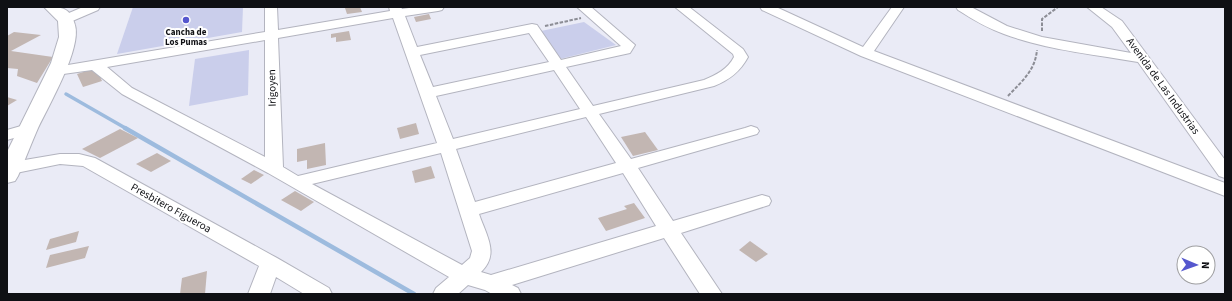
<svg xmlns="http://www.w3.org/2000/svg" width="1232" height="301" viewBox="0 0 1232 301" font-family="'Source Sans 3',sans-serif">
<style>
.green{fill:#caceeb}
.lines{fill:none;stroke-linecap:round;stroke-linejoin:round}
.stream-far1{stroke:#9dbbde;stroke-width:3.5}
.stream{stroke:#9dbbde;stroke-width:4.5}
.building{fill:#c2b6b2}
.minor-casing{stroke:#b3b4bf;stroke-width:2}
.major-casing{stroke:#b3b4bf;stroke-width:2}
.path{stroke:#8c8d95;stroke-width:2;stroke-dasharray:3.5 1.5;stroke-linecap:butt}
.minor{fill:#fff;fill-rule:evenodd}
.major{fill:#fff;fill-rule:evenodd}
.poi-dot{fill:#5557ce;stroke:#fff;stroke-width:1.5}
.labels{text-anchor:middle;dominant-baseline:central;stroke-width:4;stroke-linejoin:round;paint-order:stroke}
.far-poi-label{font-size:9px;font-weight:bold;fill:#0f1014;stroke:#fff}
.street-label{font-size:11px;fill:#0f1014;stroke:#fff}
</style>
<rect width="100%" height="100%" fill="#eaebf6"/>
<g class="green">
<polygon points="133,7 243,7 242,32 117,54"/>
<polygon points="584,22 616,45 560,59 541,31"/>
<polygon points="249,50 248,95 189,106 195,59"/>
</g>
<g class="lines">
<polyline class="stream-far1" points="66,94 127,129"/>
<polyline class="stream" points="125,128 414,294"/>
</g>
<g class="building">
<polygon points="351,7 360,7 362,12 347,14 345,8"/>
<polygon points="429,14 431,19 416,22 414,17"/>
<polygon points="349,31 351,40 336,42 336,37 331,38 331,34"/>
<polygon points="14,32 41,35 11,51 53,57 37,83 17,76 18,69 7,68 7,36"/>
<polygon points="96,68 102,81 83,87 77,74"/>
<polygon points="7,97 17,100 7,106"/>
<polygon points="416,123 419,134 400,139 397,128"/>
<polygon points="120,129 138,138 100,158 82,149"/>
<polygon points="645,132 658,150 633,156 621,137"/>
<polygon points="325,143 326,165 307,169 307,160 297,162 297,149"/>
<polygon points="157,153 171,161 151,172 136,164"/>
<polygon points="431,166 435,178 415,183 412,171"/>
<polygon points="254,170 264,175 251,184 241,179"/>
<polygon points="295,191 314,202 301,211 281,200"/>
<polygon points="634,203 645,218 606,231 598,218 627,209 624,206"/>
<polygon points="79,231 76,242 46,250 50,239"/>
<polygon points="750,241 768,254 756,262 739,250"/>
<polygon points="89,246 85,258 46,268 50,255"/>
<polygon points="207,271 205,294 180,294 182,278"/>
</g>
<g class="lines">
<defs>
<g id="minor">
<polygon points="83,7 100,7 98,10 70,22 62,22 60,19 62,16"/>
<path d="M265 7H277L278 30 390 11 389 7H401L402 9 416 7H444L442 10 438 11 405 16 417 47 532 24 537 25 561 60 621 46 577 7H591L635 45 630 53 566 67 593 106 704 80C716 75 728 69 734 57L733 54 675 7H689L743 49 748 57C740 72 729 80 714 86L599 114 631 159 745 128 751 126 757 128 759 131 757 134 638 168 673 221 762 195 769 197 771 201 769 205 681 233 722 294H700L664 238 512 285 518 288 521 294H492L485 290 468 285 458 294H433L436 288 449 277 268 173 122 94 92 70 56 75 51 74 49 71 51 68 56 67 265 32ZM393 18 437 143 298 176 283 167 278 38ZM529 33 549 62 433 87 420 55ZM265 40V157L132 88 107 67ZM554 70 580 109 453 139 436 96ZM586 117 616 163 475 202 456 149ZM441 153 472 251 470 258 462 265 312 184ZM623 173 656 226 491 275 481 272C500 254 486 235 479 214Z"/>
<polygon points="760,7 776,7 863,47 892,7 904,7 874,51 1225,183 1225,196 861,56 762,10"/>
<path d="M956 7H971L1007 26 1042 37 1131 53 1112 27 1087 7H1101L1122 21 1225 160V178L1219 176 1138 62C1093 54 1047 50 1004 34 987 28 972 19 958 10Z"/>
<polygon points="28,124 34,126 36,129 34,132 7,140 7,130"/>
<polygon points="60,154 79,154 95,158 277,258 329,288 332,294 304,294 276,277 270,294 248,294 259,266 83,166 60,164 11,174 7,173 7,163"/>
</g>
<path id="major" d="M44 7C60 7 70 6 75 25 82 48 49 105 38 128 31 144 25 160 18 176L15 181 7 183V152L51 63 59 37 58 21Z"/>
</defs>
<use href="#minor" class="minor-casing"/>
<use href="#major" class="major-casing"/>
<g class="path">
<polyline points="545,26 581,18"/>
<polyline points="1042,31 1042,19 1058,7"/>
<path d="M1008 96C1022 81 1035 71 1037 50"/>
</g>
<use href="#minor" class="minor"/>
<use href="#major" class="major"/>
</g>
<circle class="poi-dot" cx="186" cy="20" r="4"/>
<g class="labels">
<g class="far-poi-label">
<text x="186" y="32">Cancha de<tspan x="186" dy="10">Los Pumas</tspan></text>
</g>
<g class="street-label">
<text transform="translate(1163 86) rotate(54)">Avenida de Las Industrias</text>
<text transform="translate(272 88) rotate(-91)">Irigoyen</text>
<text transform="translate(171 208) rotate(29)">Presbitero Figueroa</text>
</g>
</g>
<rect width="1232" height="301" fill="none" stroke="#0f1014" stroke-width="16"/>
<g transform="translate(1196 265) rotate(92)"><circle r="19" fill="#ffffff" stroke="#9f9fa1"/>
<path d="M0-3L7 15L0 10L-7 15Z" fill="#5557ce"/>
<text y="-6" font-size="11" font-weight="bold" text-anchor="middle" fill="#0f1014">N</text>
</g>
</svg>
